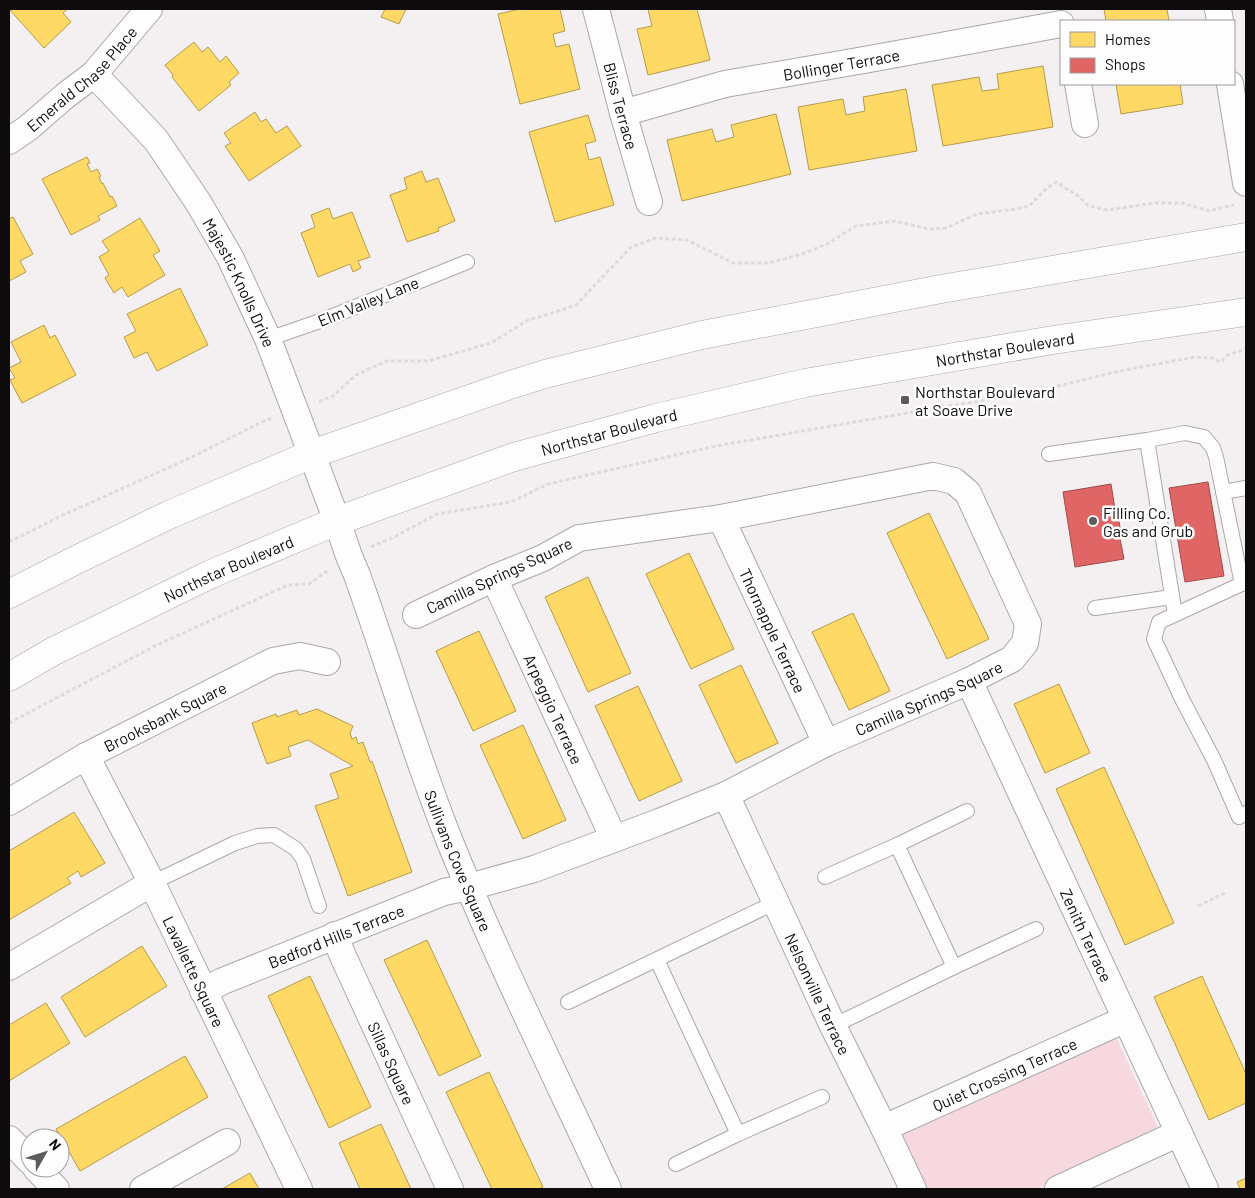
<svg xmlns="http://www.w3.org/2000/svg" width="1255" height="1198" viewBox="0 0 1255 1198" font-family="Barlow,sans-serif">
<style>
.green{fill:#f7d8de}
.homes{fill:#ffd966;stroke:#b69b4b}
.shops{fill:#e06666;stroke:#a14b4b}
.lines{fill:none;stroke-linecap:round;stroke-linejoin:round}
.service-casing{stroke:#aba8a8;stroke-width:16}
.minor-casing{stroke:#aba8a8;stroke-width:28}
.primary-casing{stroke:#aba8a8;stroke-width:29}
.path{stroke:#dcdbdc;stroke-width:3;stroke-dasharray:4 2.5;stroke-linecap:butt}
.service{stroke:#fdfdfd;stroke-width:14}
.minor{stroke:#fdfdfd;stroke-width:26}
.primary{stroke:#fdfdfd;stroke-width:28}
.poi-dot{fill:#5e5b5b;stroke:#fefdfd;stroke-width:2}
.labels{text-anchor:middle;dominant-baseline:central;stroke-width:5;stroke-linejoin:round;paint-order:stroke}
.street-label{font-size:16px;fill:#0d0b0b;stroke:#fefdfd}
.poi-label{font-size:16px;fill:#0d0b0b;stroke:#fefdfd;text-anchor:start}
</style>
<rect width="100%" height="100%" fill="#f4eff0"/>
<polygon class="green" points="1115,1035 1160,1132 1036,1189 918,1189 894,1138"/>
<g class="homes">
<polygon points="9,9 68,9 63,13 71,22 44,48"/>
<polygon points="385,9 406,9 399,24 381,17"/>
<polygon points="520,9 560,9 565,31 553,34 556,47 569,44 580,89 520,104 498,14"/>
<polygon points="648,9 697,9 710,60 648,75 637,29 652,26"/>
<polygon points="1104,9 1167,9 1169,21 1106,21"/>
<polygon points="194,42 202,52 208,47 220,62 226,56 239,73 229,82 231,85 199,111 172,77 173,75 165,65"/>
<polygon points="1043,66 1053,127 943,146 932,85 979,77 982,91 999,89 997,74"/>
<polygon points="1116,84 1180,84 1183,104 1121,114"/>
<polygon points="906,89 917,151 809,170 798,107 843,99 846,115 865,111 863,97"/>
<polygon points="255,112 261,122 266,119 276,133 287,126 301,146 249,181 225,146 231,143 224,133"/>
<polygon points="776,114 791,174 682,201 667,140 712,129 716,142 734,137 731,125"/>
<polygon points="588,115 596,141 585,144 589,160 600,157 614,205 555,222 529,132"/>
<polygon points="87,157 90,163 87,164 91,172 97,169 101,176 99,177 102,184 103,183 110,197 112,196 117,206 98,216 100,220 71,235 42,179"/>
<polygon points="422,171 426,182 438,178 455,221 438,228 439,231 407,242 390,195 407,189 404,178"/>
<polygon points="329,208 333,219 352,212 370,257 358,261 361,268 353,272 350,264 318,277 301,233 315,227 311,215"/>
<polygon points="13,217 33,254 20,261 26,272 9,281 9,219"/>
<polygon points="140,218 160,251 153,255 165,275 128,297 122,287 114,293 105,278 109,275 99,257 109,251 102,241"/>
<polygon points="180,288 208,345 157,371 147,352 134,358 124,337 136,331 127,314"/>
<polygon points="44,325 50,338 55,335 76,375 22,403 10,380 15,378 9,368 21,362 11,342"/>
<polygon points="929,513 989,639 947,659 887,533"/>
<polygon points="689,553 734,649 691,669 646,574"/>
<polygon points="588,577 631,673 588,692 545,597"/>
<polygon points="853,613 890,691 849,710 812,632"/>
<polygon points="479,631 516,711 473,731 436,651"/>
<polygon points="741,665 778,743 736,763 699,685"/>
<polygon points="1059,684 1090,753 1045,773 1014,704"/>
<polygon points="638,686 682,781 639,801 595,706"/>
<polygon points="317,709 353,726 350,733 352,739 356,737 358,744 363,742 370,762 372,761 412,872 348,896 315,806 339,798 330,774 353,766 308,740 288,747 291,756 267,764 252,723 276,714 277,717 297,710 299,715"/>
<polygon points="523,725 566,820 523,839 480,745"/>
<polygon points="1104,767 1174,923 1125,945 1056,789"/>
<polygon points="74,812 105,863 81,877 78,871 67,878 71,883 9,920 9,851"/>
<polygon points="427,940 481,1056 439,1076 384,960"/>
<polygon points="142,946 167,986 85,1037 61,997"/>
<polygon points="310,976 371,1107 329,1128 268,996"/>
<polygon points="1202,976 1246,1074 1246,1103 1209,1120 1154,997"/>
<polygon points="46,1003 70,1043 9,1081 9,1025"/>
<polygon points="185,1056 208,1097 80,1171 56,1129"/>
<polygon points="489,1072 543,1187 538,1189 492,1189 446,1092"/>
<polygon points="381,1124 411,1189 360,1189 339,1143"/>
<polygon points="250,1173 259,1189 222,1189"/>
<polygon points="1246,1178 1246,1189 1240,1189 1237,1182"/>
</g>
<g class="shops">
<polygon points="1208,482 1224,576 1185,582 1169,488"/>
<polygon points="1111,484 1115,509 1117,509 1121,534 1119,534 1124,559 1075,567 1063,492"/>
</g>
<g class="lines">
<defs>
<g id="service">
<polyline points="268,339 323,320 467,262"/>
<polyline points="1147,440 1175,614"/>
<polyline points="1049,454 1147,440 1185,433 1204,437 1213,448 1216,457 1242,584"/>
<polyline points="1223,492 1246,488"/>
<polyline points="1246,582 1159,622 1154,639 1183,701 1214,760 1239,817 1246,813"/>
<polyline points="1095,608 1172,597"/>
<polyline points="897,845 954,967"/>
<polyline points="825,877 897,845 967,811"/>
<polyline points="152,883 235,843 257,836 274,835 296,849 303,859 319,906"/>
<polyline points="657,960 738,1134"/>
<polyline points="568,1002 776,902"/>
<polyline points="833,1026 954,967 1036,929"/>
<polyline points="676,1164 738,1134 822,1097"/>
</g>
<g id="minor">
<path id="s1" d="M596 9 623 113 649 202"/>
<polyline points="1218,9 1220,21"/>
<path id="s2" d="M94 74 156 140 198 202 230 257 268 339 337 521 349 556 357 575C389 664 415 755 450 842 498 960 555 1074 608 1189"/>
<polyline points="1078,84 1085,124"/>
<polyline points="1230,84 1246,183"/>
<path id="s3" d="M623 113 725 84 864 60 1061 24"/>
<path id="s4" d="M9 141 28 128 65 96 94 74 149 9"/>
<path id="s5" d="M721 518 826 743"/>
<path id="s6" d="M494 578 614 839"/>
<path id="s7" d="M969 681 1205 1189"/>
<path id="s8" d="M86 756 152 883 299 1189"/>
<path id="s9" d="M726 795 833 1026 884 1128 913 1189"/>
<path id="s10" d="M9 802 86 756 273 661 300 656 327 662"/>
<path id="s11" d="M335 935 342 954 450 1189"/>
<polyline points="9,967 152,883"/>
<path id="s12" d="M203 991 223 981 444 892 469 887 534 869 659 822 726 795 826 743 969 681 1012 659 1025 643 1028 624 968 493 954 481 933 476 721 518 579 538 543 558 494 578 416 615"/>
<path id="s13" d="M884 1128 1126 1019"/>
<polyline points="9,1139 30,1161"/>
<polyline points="36,1168 56,1189"/>
<polyline points="143,1189 227,1142"/>
<polyline points="1058,1189 1179,1133"/>
</g>
<g id="primary">
<polyline points="9,594 78,559 171,514 312,454 507,386 545,374 702,335 941,289 1246,237"/>
<path id="s14" d="M9 677 52 652 211 574 337 521 514 457 656 418 805 383 1053 340 1246 312"/>
</g>
</defs>
<use href="#service" class="service-casing"/>
<use href="#minor" class="minor-casing"/>
<use href="#primary" class="primary-casing"/>
<g class="path">
<polyline points="319,402 333,396 356,375 387,361 428,361 491,343 528,320 558,311 576,305 630,248 655,238 687,240 733,263 769,263 802,254 827,244 856,226 895,221 928,229 946,228 977,214 1017,209 1029,206 1046,189 1056,182 1078,196 1089,206 1107,210 1156,203 1182,203 1209,211 1234,205"/>
<polyline points="9,542 61,516 192,457 266,420 273,418"/>
<polyline points="371,547 396,536 437,514 511,502 548,484 716,446 913,412 1033,392 1120,371 1194,357 1212,358 1220,362 1228,355 1246,349"/>
<polyline points="9,723 153,647 288,585 309,584 329,570"/>
<polyline points="1198,906 1227,892"/>
</g>
<use href="#service" class="service"/>
<use href="#minor" class="minor"/>
<use href="#primary" class="primary"/>
</g>
<g class="poi-dot">
<rect x="900" y="395" width="10" height="10" rx="2.5"/>
<circle cx="1093" cy="521" r="5"/>
</g>
<g class="labels">
<g class="street-label">
<text stroke="none"><textPath href="#s3" startOffset="224">Bollinger Terrace</textPath></text>
<text stroke="none"><textPath href="#s4" startOffset="96">Emerald Chase Place</textPath></text>
<text stroke="none"><textPath href="#s1" startOffset="100">Bliss Terrace</textPath></text>
<text stroke="none"><textPath href="#s2" startOffset="256">Majestic Knolls Drive</textPath></text>
<text transform="translate(368 301) rotate(-22)">Elm Valley Lane</text>
<text stroke="none"><textPath href="#s14" startOffset="1055">Northstar Boulevard</textPath></text>
<text stroke="none"><textPath href="#s14" startOffset="650">Northstar Boulevard</textPath></text>
<text stroke="none"><textPath href="#s14" startOffset="245">Northstar Boulevard</textPath></text>
<text transform="translate(499 575) rotate(-25)">Camilla Springs Square</text>
<text stroke="none"><textPath href="#s5" startOffset="124">Thornapple Terrace</textPath></text>
<text stroke="none"><textPath href="#s12" startOffset="784">Camilla Springs Square</textPath></text>
<text stroke="none"><textPath href="#s6" startOffset="144">Arpeggio Terrace</textPath></text>
<text stroke="none"><textPath href="#s10" startOffset="178">Brooksbank Square</textPath></text>
<text stroke="none"><textPath href="#s2" startOffset="875">Sullivans Cove Square</textPath></text>
<text stroke="none"><textPath href="#s12" startOffset="144">Bedford Hills Terrace</textPath></text>
<text stroke="none"><textPath href="#s7" startOffset="280">Zenith Terrace</textPath></text>
<text stroke="none"><textPath href="#s8" startOffset="241">Lavallette Square</textPath></text>
<text stroke="none"><textPath href="#s9" startOffset="219">Nelsonville Terrace</textPath></text>
<text stroke="none"><textPath href="#s11" startOffset="140">Sillas Square</textPath></text>
<text stroke="none"><textPath href="#s13" startOffset="132">Quiet Crossing Terrace</textPath></text>
</g>
<g class="poi-label">
<text x="915" y="391">Northstar Boulevard<tspan x="915" dy="18">at Soave Drive</tspan></text>
<text x="1103" y="512">Filling Co.<tspan x="1103" dy="18">Gas and Grub</tspan></text>
</g>
</g>
<rect width="1255" height="1198" fill="none" stroke="#0d0b0b" stroke-width="20"/>
<rect x="1060" y="20" width="175" height="65" fill="#fefdfd" stroke="#9e9c9c"/>
<rect x="1070" y="32" width="25" height="15" fill="#ffd966" stroke="#9e9c9c"/>
<text x="1105" y="45" font-size="15" fill="#0d0b0b">Homes</text>
<rect x="1070" y="58" width="25" height="15" fill="#e06666" stroke="#9e9c9c"/>
<text x="1105" y="70" font-size="15" fill="#0d0b0b">Shops</text>
<g transform="translate(45 1153) rotate(51)"><circle r="24" fill="#fefdfd" stroke="#9e9c9c"/>
<path d="M0-4L9 19L0 12L-9 19Z" fill="#5e5b5b"/>
<text y="-8" font-size="14" font-weight="bold" text-anchor="middle" fill="#0d0b0b">N</text>
</g>
</svg>
